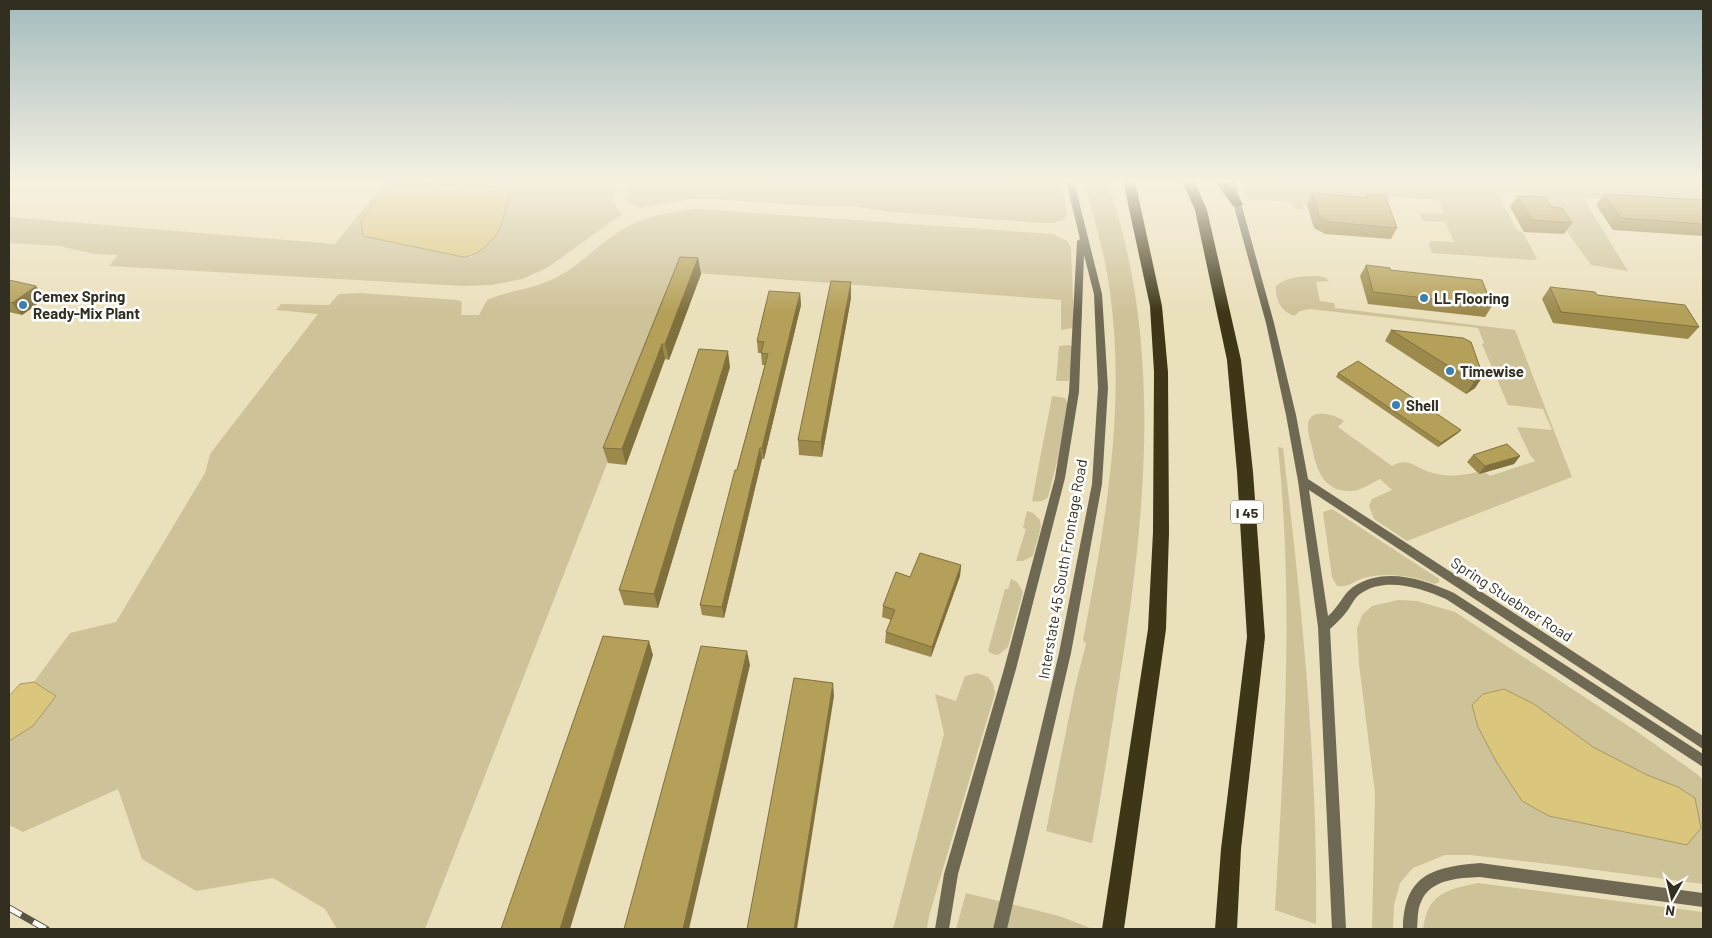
<svg xmlns="http://www.w3.org/2000/svg" width="1712" height="938" viewBox="0 0 1712 938" font-family="Barlow,sans-serif">
<style>
.green{fill:#cec299;fill-rule:evenodd}
.water{fill:#dbc67e;stroke:#a89862}
.lines{fill:none;stroke-linecap:round;stroke-linejoin:round}
.secondary{fill:#6f6853;fill-rule:evenodd}
.motorway{fill:#3f3617;fill-rule:evenodd}
.rail-casing{stroke:#595441;stroke-width:7}
.rail{stroke:#fff;stroke-width:5;stroke-dasharray:14;stroke-linecap:butt}
.wall{fill:#9c8a4d}
.shaded-wall{fill:#7f703e}
.building{fill:#b5a059;stroke:#7f703e}
.poi-dot{fill:#3980b5;stroke:#fff;stroke-width:2}
.labels{text-anchor:middle;dominant-baseline:central;stroke-width:5;stroke-linejoin:round;paint-order:stroke}
.shield{fill:#fff;stroke:#706d63;stroke-width:1}
.shield-label{font-size:14px;font-weight:bold;fill:#322e20}
.poi-label{font-size:15px;font-weight:bold;fill:#322e20;stroke:#fff;text-anchor:start}
.street-label{font-size:15px;fill:#322e20;stroke:#fff}
</style>
<rect width="100%" height="100%" fill="#ebe0bc"/>
<g class="green">
<path d="M386 181H618C614 195 612 203 622 214L547 268 522 279 492 285 464 286 109 266 118 255 94 254 60 246 9 243V217L335 244ZM407 182 502 188 510 193 507 201 472 257H463L363 236Z"/>
<polygon points="627,181 1061,181 1067,212 1065,219 1054,223 1040,223 893,212 851,206 812,206 717,199 693,199 639,208 628,203 624,194"/>
<path d="M1084 181H1107C1165 346 1145 525 1117 694 1109 743 1102 793 1092 843L1046 831 1075 687 1086 644 1083 640C1105 526 1126 409 1110 292 1105 254 1094 218 1084 181Z"/>
<polygon points="1243,181 1703,181 1703,205 1585,198 1591,211 1628,271 1591,265 1551,209 1524,193 1496,192 1517,230 1523,233 1537,259 1533,260 1432,253 1429,244 1431,241 1454,242 1445,222 1423,221 1420,213 1444,214 1438,200 1388,196 1391,202 1380,202 1362,209 1302,204 1303,209 1294,208 1290,201 1248,200"/>
<path d="M697 209 1053 234 1067 241 1071 247 1074 325 1072 328 1061 330V300L682 272 425 929H337L325 909 273 878 196 891 142 859 118 789 23 832 9 825V741L33 726 56 696 34 682 70 633 116 622 205 473 210 454 318 314 276 310 281 304 329 305 339 294 361 293 458 300 462 302 461 315H479L487 300C510 290 536 289 559 276 579 265 595 248 614 235 639 217 667 212 697 209Z"/>
<path d="M1319 276 1326 278 1329 281 1316 282 1320 301 1334 303 1335 308 1515 330 1572 477 1407 541 1374 519 1369 506 1372 499 1392 490 1380 479C1372 483 1360 491 1351 491 1324 492 1316 470 1312 447 1310 441 1308 434 1308 428 1307 406 1333 414 1344 421L1338 427 1392 466C1410 456 1415 469 1433 473 1448 477 1462 476 1477 472L1479 474 1485 472 1490 476 1535 461 1530 455 1517 427 1552 430 1543 409 1508 405 1482 344 1484 343 1478 328 1310 309 1300 311 1294 316C1281 311 1275 300 1276 286 1287 276 1304 276 1319 276Z"/>
<polygon points="1070,345 1073,348 1070,376 1068,381 1056,381 1059,346"/>
<path d="M1052 396 1065 398 1067 402V406L1058 458 1048 497C1043 502 1039 502 1032 501Z"/>
<path d="M1278 447 1283 448C1302 606 1318 765 1316 924L1275 910C1284 754 1294 603 1278 447Z"/>
<path d="M1332 509 1439 579V582L1435 584C1412 576 1388 572 1364 578 1354 581 1348 588 1337 586L1332 577 1323 512Z"/>
<polygon points="1027,511 1033,513 1040,520 1041,527 1033,556 1023,561 1016,561 1026,529 1023,528"/>
<polygon points="1011,579 1017,582 1023,592 1008,647 998,655 992,654 988,651 1005,589 1008,589"/>
<polygon points="1398,600 1417,601 1455,612 1636,731 1697,774 1703,780 1703,884 1557,865 1470,855 1445,855 1413,868 1400,883 1394,905 1393,929 1372,929 1375,793 1359,664 1357,629 1362,615 1372,606"/>
<polygon points="977,673 988,677 993,684 995,693 929,916 927,929 893,929 944,734 935,694 956,701 965,676"/>
<path d="M1478 883 1703 912V929H1423C1428 893 1446 890 1478 883Z"/>
<polygon points="966,893 1059,916 1093,929 956,929"/>
</g>
<g class="water">
<path d="M407 182 502 188 510 193C506 204 505 216 500 227 495 240 477 257 463 257L363 236 361 220C376 199 383 190 407 182Z"/>
<polygon points="34,682 56,696 33,726 9,741 9,696 20,684"/>
<polygon points="1504,689 1534,704 1593,747 1647,775 1678,787 1695,798 1701,828 1687,845 1549,816 1522,801 1497,763 1478,727 1472,705 1483,694"/>
</g>
<g class="lines">
<g class="secondary">
<polygon points="1066,181 1074,181 1102,294 1108,388 1102,484 1071,653 1007,929 993,929 1059,653 1092,484 1098,388 1094,294 1084,255 1079,392 1065,478 1016,669 958,874 949,929 935,929 944,874 1004,669 1055,478 1069,392 1077,241 1080,239"/>
<path d="M1227 181H1235L1274 323 1296 415 1308 479 1703 736V749L1309 490 1328 616C1338 608 1343 594 1353 587 1384 566 1423 579 1454 593L1703 754V767L1446 599C1421 588 1385 576 1360 594 1353 599 1350 609 1344 615 1340 620 1335 624 1330 629L1346 929H1332L1318 627 1298 481 1286 415 1266 323Z"/>
<path d="M1480 863 1703 893V907L1480 877C1459 878 1430 879 1421 902 1417 910 1418 920 1417 929H1403C1404 875 1432 867 1480 863Z"/>
</g>
<g class="motorway">
<polygon points="1123,181 1135,181 1162,306 1168,372 1169,532 1166,629 1124,929 1102,929 1148,629 1153,532 1154,372 1150,306"/>
<polygon points="1182,181 1194,181 1207,210 1241,360 1253,472 1265,637 1241,849 1237,929 1215,929 1221,849 1247,637 1237,472 1227,360 1195,210"/>
<polygon points="1215,181 1226,181 1243,204 1241,206 1233,206"/>
</g>
<defs>
<polyline id="rail" points="9,908 46,929"/>
</defs>
<use href="#rail" class="rail-casing"/>
<use href="#rail" class="rail"/>
</g>
<g class="wall">
<polygon points="1312,193 1365,197 1366,194 1397,228 1391,239 1325,234 1314,228 1307,205"/>
<polygon points="1604,194 1703,200 1703,236 1613,230 1596,205"/>
<polygon points="1517,196 1551,207 1572,223 1564,234 1524,232 1510,207"/>
<polygon points="698,258 701,274 669,360 665,359 626,465 608,463 603,448"/>
<polygon points="1366,265 1390,270 1492,306 1485,317 1368,304 1360,276"/>
<polygon points="9,280 46,298 22,315 9,312"/>
<polygon points="851,282 851,298 822,457 799,455 798,440"/>
<polygon points="1550,287 1597,295 1699,327 1688,339 1553,323 1542,299"/>
<polygon points="800,293 801,305 764,459 762,459 724,618 702,615 700,605 765,365 762,365 761,353 758,353 757,341"/>
<polygon points="1391,330 1483,376 1475,388 1466,394 1385,341"/>
<polygon points="730,367 658,608 624,605 619,590"/>
<polygon points="1338,373 1461,430 1458,433 1438,447 1336,377"/>
<polygon points="1473,455 1520,456 1514,464 1479,474 1467,462"/>
<polygon points="961,565 960,576 931,657 885,643 886,632 891,620 882,617 883,606 910,577"/>
</g>
<g class="shaded-wall">
<polygon points="698,258 701,274 669,360 665,344"/>
<polygon points="851,282 851,298 822,457 821,442"/>
<polygon points="36,286 46,298 22,315 12,303"/>
<polygon points="800,293 801,305 764,459 762,448"/>
<polygon points="662,344 665,359 626,465 622,449"/>
<polygon points="728,351 730,367 658,608 654,594"/>
<polygon points="1483,376 1475,388 1466,394 1474,382"/>
<polygon points="1461,430 1458,433 1438,447 1441,443"/>
<polygon points="760,448 762,459 724,618 722,607"/>
<polygon points="1520,456 1514,464 1479,474 1485,466"/>
<polygon points="961,565 960,576 931,657 932,647"/>
<polygon points="649,641 653,655 570,929 560,929"/>
<polygon points="747,651 750,665 689,929 683,929"/>
<polygon points="833,683 834,696 797,929 794,929"/>
</g>
<g class="building">
<polygon points="1312,193 1368,198 1366,194 1385,195 1397,228 1330,222 1319,216"/>
<polygon points="1604,194 1703,200 1703,224 1621,218"/>
<polygon points="1517,196 1545,197 1551,207 1562,208 1572,223 1532,220"/>
<polygon points="680,257 698,258 665,344 662,344 622,449 603,448"/>
<polygon points="1366,265 1390,268 1390,270 1482,280 1492,306 1373,292"/>
<polygon points="9,280 36,286 12,303 9,302"/>
<polygon points="831,281 851,282 821,442 798,440"/>
<polygon points="1550,287 1595,292 1597,295 1685,305 1699,327 1561,312"/>
<polygon points="769,291 800,293 762,448 760,448 722,607 700,605 735,470 737,470 768,354 761,353 764,342 757,341"/>
<polygon points="1391,330 1463,338 1471,342 1483,376 1474,382"/>
<polygon points="699,349 728,351 654,594 619,590"/>
<polygon points="1358,361 1461,430 1441,443 1338,373"/>
<polygon points="1507,444 1520,456 1485,466 1473,455"/>
<polygon points="920,553 961,565 932,647 886,632 895,610 883,606 896,572 910,577"/>
<polygon points="603,636 649,641 560,929 501,929"/>
<polygon points="701,646 747,651 683,929 624,929"/>
<polygon points="794,678 833,683 794,929 747,929"/>
</g>
<linearGradient id="sky" x2="0" y2="1"><stop stop-color="#a3bbbe"/><stop offset="0.58" stop-color="#f6f1e1"/><stop offset="1" stop-color="#f6f1e1" stop-opacity="0"/></linearGradient>
<rect width="1712" height="312" fill="url(#sky)"/>
<g class="poi-dot">
<circle cx="1424" cy="298" r="5"/>
<circle cx="23" cy="305" r="5"/>
<circle cx="1450" cy="371" r="5"/>
<circle cx="1396" cy="405" r="5"/>
</g>
<g class="labels">
<rect class="shield" x="1231" y="500.5" width="32" height="23" rx="4"/>
<g class="shield-label">
<text x="1247" y="512">I 45</text>
</g>
<g class="poi-label">
<text x="33" y="296">Cemex Spring<tspan x="33" dy="17">Ready-Mix Plant</tspan></text>
<text x="1434" y="298">LL Flooring</text>
<text x="1460" y="371">Timewise</text>
<text x="1406" y="405">Shell</text>
</g>
<g class="street-label">
<text transform="translate(1062 569) rotate(-80)">Interstate 45 South Frontage Road</text>
<text transform="translate(1512 599) rotate(33)">Spring Stuebner Road</text>
</g>
</g>
<rect width="1712" height="938" fill="none" stroke="#322e20" stroke-width="20"/>
<g transform="translate(1672 898) rotate(188)" stroke="#ffffff" stroke-width="4" paint-order="stroke">
<path d="M0-4L9 19L0 12L-9 19Z" fill="#322e20"/>
<text y="-8" font-size="14" font-weight="bold" text-anchor="middle" fill="#322e20">N</text>
</g>
</svg>
